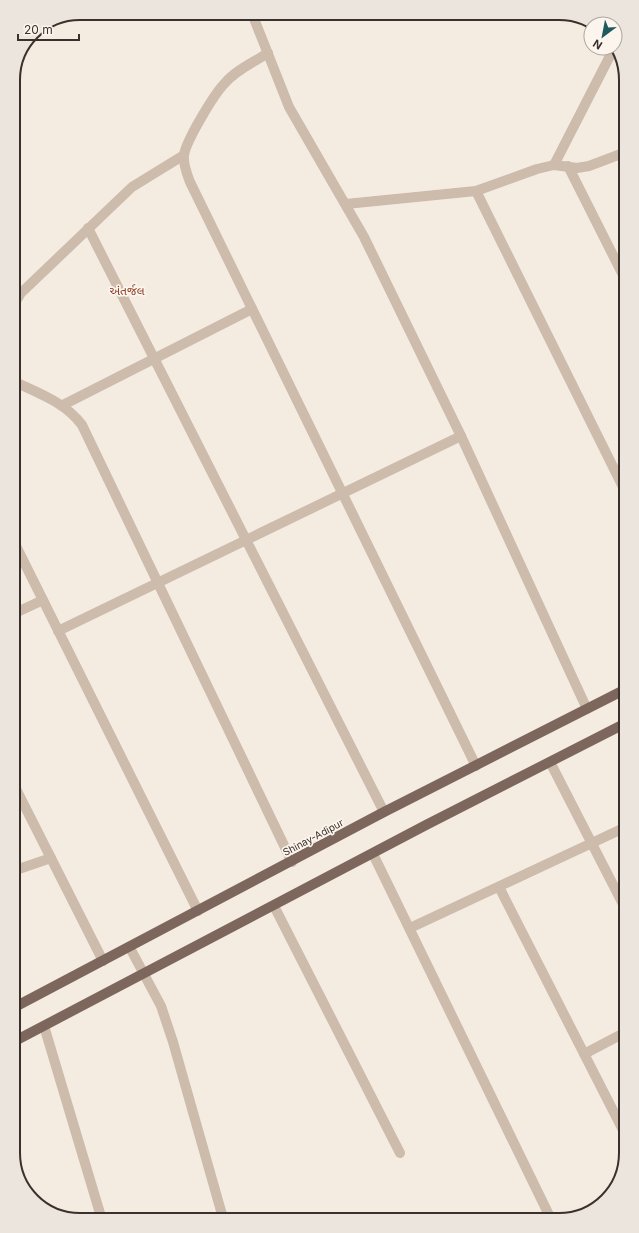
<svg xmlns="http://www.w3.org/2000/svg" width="639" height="1233" viewBox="0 0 639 1233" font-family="Inter,'Noto Sans Gujarati',sans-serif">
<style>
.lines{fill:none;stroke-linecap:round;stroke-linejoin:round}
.street{stroke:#cdbbac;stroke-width:10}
.primary{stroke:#7d675c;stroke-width:10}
.labels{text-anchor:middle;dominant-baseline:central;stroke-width:3.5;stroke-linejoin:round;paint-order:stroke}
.street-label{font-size:10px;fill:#3b302b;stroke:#fbf5ee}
.quarter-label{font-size:12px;fill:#8c3b22;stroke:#fbf5ee}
.rim{fill:none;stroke:#3b302b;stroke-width:2}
</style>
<rect width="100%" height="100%" fill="#f4ebe1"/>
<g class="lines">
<g class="street">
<polyline points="253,16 289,107 364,237 461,436 587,709"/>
<path d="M268 53C254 62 236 70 225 83 214 94 186 141 184 155 183 165 187 174 190 182L476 766"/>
<polyline points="554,165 614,48"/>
<polyline points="568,166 626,281"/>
<polyline points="476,191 626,493"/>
<polyline points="346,204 476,191 537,169 554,165 577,168 589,166 626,152"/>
<polyline points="88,228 384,812"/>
<polyline points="13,306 21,293 132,187 184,155"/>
<polyline points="626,324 624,315 626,306"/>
<path d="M13 381C38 393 65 402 82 425L292 862"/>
<polyline points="63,405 252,309"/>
<polyline points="13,540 198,911"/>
<polyline points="13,614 43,600"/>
<polyline points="58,631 461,436"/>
<polyline points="550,762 626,910"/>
<polyline points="13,783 103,961"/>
<polyline points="373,854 549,1215"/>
<polyline points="13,871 51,858"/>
<polyline points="499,887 626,1136"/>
<polyline points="274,906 400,1153"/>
<polyline points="410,928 626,827"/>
<polyline points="130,948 161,1006 173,1042 223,1218"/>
<polyline points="44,1026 102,1220"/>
<polyline points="584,1054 626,1032"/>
</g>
<g class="primary">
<polyline points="13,1008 384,812 626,689"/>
<polyline points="13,1042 426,825 626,723"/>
</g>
</g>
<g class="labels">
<g class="street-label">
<text transform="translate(313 837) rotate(-28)">Shinay-Adipur</text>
</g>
<g class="quarter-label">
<text x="127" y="290">અંતર્જલ</text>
</g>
</g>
<path d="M0 0H639V1233H0ZM80 20H559A60 60 0 0 1 619 80V1153A60 60 0 0 1 559 1213H80A60 60 0 0 1 20 1153V80A60 60 0 0 1 80 20Z" fill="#ece5de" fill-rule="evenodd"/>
<path class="rim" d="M80 20H559A60 60 0 0 1 619 80V1153A60 60 0 0 1 559 1213H80A60 60 0 0 1 20 1153V80A60 60 0 0 1 80 20Z"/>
<g transform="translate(603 36) rotate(212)"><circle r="19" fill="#fbf5ee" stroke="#aea6a0"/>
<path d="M0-3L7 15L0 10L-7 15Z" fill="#1f5a5e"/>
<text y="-6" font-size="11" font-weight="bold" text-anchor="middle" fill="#3b302b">N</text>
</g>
<path d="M18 34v6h61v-6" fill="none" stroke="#3b302b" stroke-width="2"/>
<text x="24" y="34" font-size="12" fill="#3b302b" stroke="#fbf5ee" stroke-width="3" paint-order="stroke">20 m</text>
</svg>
